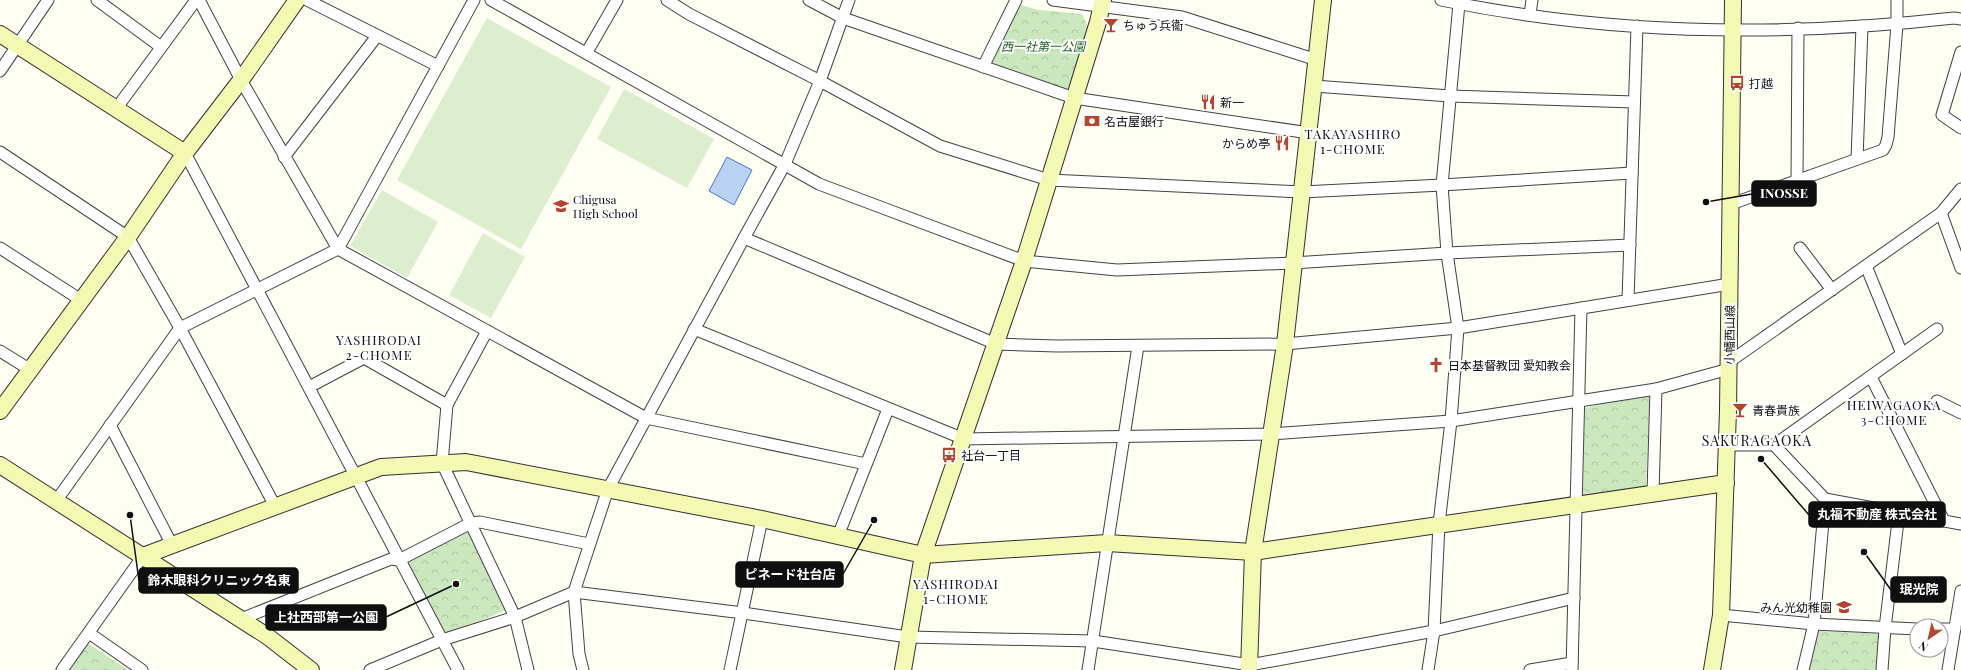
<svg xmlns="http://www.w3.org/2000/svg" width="1961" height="670" viewBox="0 0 1961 670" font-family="'Playfair Display','Noto Sans JP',serif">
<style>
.park{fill:url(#park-crowns)}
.pitch{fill:#ddeecf}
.water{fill:#bad2f2;stroke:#4779c3}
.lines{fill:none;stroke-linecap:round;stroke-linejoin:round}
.street-casing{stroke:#424242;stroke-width:13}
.secondary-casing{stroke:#313131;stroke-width:18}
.street{stroke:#fff;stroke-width:11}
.secondary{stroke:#f3f9b2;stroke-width:16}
.labels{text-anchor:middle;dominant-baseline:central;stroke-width:4;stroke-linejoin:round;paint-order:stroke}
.poi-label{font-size:12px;fill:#0f0f0f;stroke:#fff;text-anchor:start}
.park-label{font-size:12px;font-style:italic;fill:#246224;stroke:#fff}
.street-label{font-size:12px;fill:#0f0f0f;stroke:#fff}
.neighbourhood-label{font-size:13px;letter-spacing:1px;fill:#0f0f0f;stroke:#fff}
.quarter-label{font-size:14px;letter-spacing:1px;fill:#0f0f0f;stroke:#fff}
.leader{fill:none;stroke:#0f0f0f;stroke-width:1.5}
.callout-dot{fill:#0f0f0f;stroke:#fff;stroke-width:1.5}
.callout{fill:#0f0f0f;stroke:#0f0f0f;stroke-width:1.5}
.callout-label{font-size:13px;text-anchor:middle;font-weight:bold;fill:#fff}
</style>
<defs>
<pattern id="park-crowns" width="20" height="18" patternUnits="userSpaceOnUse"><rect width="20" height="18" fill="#cbe7bd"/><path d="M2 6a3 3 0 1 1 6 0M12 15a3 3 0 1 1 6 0" fill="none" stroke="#adc5a1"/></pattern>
</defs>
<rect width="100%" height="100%" fill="#fefef2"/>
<g class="park">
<polygon points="1017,4 1039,10 1082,14 1088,26 1070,86 1064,90 990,66"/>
<polygon points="1650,392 1646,487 1583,494 1585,408"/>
<polygon points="464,529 469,532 506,610 445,636 405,559"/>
<polygon points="1818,631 1879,634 1876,670 1809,670"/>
<polygon points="89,644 128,670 66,670 83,646"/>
</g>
<g class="pitch">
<polygon points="487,18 611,87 521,249 397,180"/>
<polygon points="624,89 714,139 687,188 597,139"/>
<polygon points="382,190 438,222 407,278 350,246"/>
<polygon points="483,233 525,257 491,318 449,295"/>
</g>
<polygon class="water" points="727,157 752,170 734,205 709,191"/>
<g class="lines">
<defs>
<g id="street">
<polyline points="97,0 161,47"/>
<polyline points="307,0 438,66"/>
<polyline points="474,0 338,249 646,418 866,464"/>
<polyline points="491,0 819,184 1024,261 1117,270 1293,263 1447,253 1630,245"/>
<polyline points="667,0 689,14 820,81 940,146 1049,180 1302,192 1442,185 1632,173"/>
<polyline points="809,0 843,18 1074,98 1309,133"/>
<polyline points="849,0 820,81 785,164 744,238 996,344 1057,346 1285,344 1458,328 1730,284"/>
<polyline points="1053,0 1182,17 1317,60"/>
<path d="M1441 0C1609 35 1784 37 1954 18L1961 19"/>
<polyline points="1530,14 1532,0"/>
<polyline points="587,52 617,0"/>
<polyline points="1961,52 1942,115 1961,128"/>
<polyline points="983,67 1016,0"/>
<polyline points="0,71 48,0"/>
<polyline points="1314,86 1450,96 1634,102"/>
<polyline points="116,109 196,0"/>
<polyline points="0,152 128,237 180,328 275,506"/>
<polyline points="185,153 458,670"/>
<polyline points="284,157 377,36"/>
<polyline points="1857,159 1862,26"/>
<polyline points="1797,181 1798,28"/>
<polyline points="1731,204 1883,150 1886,145 1888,137 1897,25 1897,0"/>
<polyline points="1941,213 1961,268"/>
<polyline points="0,248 81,300"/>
<polyline points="1800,248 1832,290"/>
<polyline points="1866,266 1902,354"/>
<polyline points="1628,300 1637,26"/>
<polyline points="694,329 964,439 1271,434 1451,421 1656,389 1729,369"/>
<polyline points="487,331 447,405 442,463 515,617 528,670"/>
<polyline points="0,351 29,369"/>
<polyline points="1729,362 1941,213 1961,189"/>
<polyline points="1871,377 1944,521"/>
<polyline points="309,387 364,358 447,405"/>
<polyline points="1937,401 1961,413"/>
<polyline points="110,425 172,545"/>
<polyline points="1727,445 1774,445 1825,499 1814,624 1803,670"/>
<polyline points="1774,445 1937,329"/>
<polyline points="1653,493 1656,389"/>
<polyline points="1825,499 1961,524"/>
<polyline points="56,501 180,328 338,249 241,80 199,0"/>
<polyline points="838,536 888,409"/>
<polyline points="1721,615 1814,624 1917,629"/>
<polyline points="241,619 391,559 399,560 471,523 480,522 589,544"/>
<polyline points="1941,629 1955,629"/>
<polyline points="89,633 142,670"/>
<polyline points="62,670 143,556"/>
<polyline points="370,670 442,640 515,617 574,592 743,613 908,637 1093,641 1250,665 1434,631 1574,598"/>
<polyline points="583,670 579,654 574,592 608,489 744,238"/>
<polyline points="730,670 762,519"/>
<polyline points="1088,670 1138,346"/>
<polyline points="1428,670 1434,631 1439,524 1451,421 1458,328 1447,253 1442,185 1459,4"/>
<polyline points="1530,670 1572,663"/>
<polyline points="1572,670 1581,308"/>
<polyline points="1882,670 1885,628 1899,513"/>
<polyline points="1948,670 1961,591"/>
</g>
<g id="secondary">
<polyline points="0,34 185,153"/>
<polyline points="0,411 128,237 185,153 241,80 297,0"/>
<polyline points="0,465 267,636 311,670"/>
<polyline points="143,556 381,467 466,462 762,519 923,555 1107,543 1253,552 1726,483"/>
<polyline points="903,670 923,555 1024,261 1098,22 1103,0"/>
<polyline points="1249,670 1253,552 1285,344 1323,0"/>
<polyline points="1712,670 1721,615 1728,410 1733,0"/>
</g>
</defs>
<use href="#street" class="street-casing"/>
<use href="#secondary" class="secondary-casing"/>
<use href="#street" class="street"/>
<use href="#secondary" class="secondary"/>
</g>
<defs>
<symbol id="bar-bare" viewBox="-9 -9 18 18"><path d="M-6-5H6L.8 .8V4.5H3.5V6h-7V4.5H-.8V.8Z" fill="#b54431" stroke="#fff" stroke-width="2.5" paint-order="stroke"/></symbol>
<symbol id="bus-bare" viewBox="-9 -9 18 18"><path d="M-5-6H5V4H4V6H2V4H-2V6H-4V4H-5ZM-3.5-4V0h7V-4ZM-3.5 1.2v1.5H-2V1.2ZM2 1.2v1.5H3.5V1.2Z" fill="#b54431" stroke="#fff" stroke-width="2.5" paint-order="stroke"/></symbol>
<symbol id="restaurant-bare" viewBox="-9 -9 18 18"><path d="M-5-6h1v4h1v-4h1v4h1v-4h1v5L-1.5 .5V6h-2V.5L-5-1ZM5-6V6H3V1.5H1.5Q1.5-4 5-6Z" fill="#b54431" stroke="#fff" stroke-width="2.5" paint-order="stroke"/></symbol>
<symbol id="bank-bare" viewBox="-9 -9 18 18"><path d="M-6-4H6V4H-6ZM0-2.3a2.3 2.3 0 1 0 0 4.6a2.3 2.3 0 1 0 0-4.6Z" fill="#b54431" stroke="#fff" stroke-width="2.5" paint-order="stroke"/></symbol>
<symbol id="school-bare" viewBox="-9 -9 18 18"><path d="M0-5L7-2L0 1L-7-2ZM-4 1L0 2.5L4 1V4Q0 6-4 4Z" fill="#b54431" stroke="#fff" stroke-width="2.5" paint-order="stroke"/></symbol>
<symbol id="church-bare" viewBox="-9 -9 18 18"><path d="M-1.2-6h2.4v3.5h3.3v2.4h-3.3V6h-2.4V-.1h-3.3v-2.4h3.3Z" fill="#b54431" stroke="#fff" stroke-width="2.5" paint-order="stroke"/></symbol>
</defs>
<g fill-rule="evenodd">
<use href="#bar-bare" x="1100" y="14" width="22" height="22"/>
<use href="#bus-bare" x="1726" y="72" width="22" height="22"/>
<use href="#restaurant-bare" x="1197" y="91" width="22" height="22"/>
<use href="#bank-bare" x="1081" y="110" width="22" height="22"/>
<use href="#restaurant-bare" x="1271" y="132" width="22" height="22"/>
<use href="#school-bare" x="550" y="195" width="22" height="22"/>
<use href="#church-bare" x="1425" y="354" width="22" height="22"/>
<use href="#bar-bare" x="1729" y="399" width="22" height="22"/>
<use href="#bus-bare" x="938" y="444" width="22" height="22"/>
<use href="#school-bare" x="1833" y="596" width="22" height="22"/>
</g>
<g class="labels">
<g class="poi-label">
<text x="1123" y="25">ちゅう兵衞</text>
<text x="1749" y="83">打越</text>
<text x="1220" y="102">新一</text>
<text x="1104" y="121">名古屋銀行</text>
<text x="1270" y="143" text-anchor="end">からめ亭</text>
<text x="573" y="199">Chigusa<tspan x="573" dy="14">High School</tspan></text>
<text x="1448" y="365">日本基督教団 愛知教会</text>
<text x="1752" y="410">青春貴族</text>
<text x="961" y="455">社台一丁目</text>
<text x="1832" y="607" text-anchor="end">みん光幼稚園</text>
</g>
<g class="park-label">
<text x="1043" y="46">西一社第一公園</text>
</g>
<g class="street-label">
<text transform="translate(1729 335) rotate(-89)">小幡西山線</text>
</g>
<g class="neighbourhood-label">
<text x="1353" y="133">TAKAYASHIRO<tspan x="1353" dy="15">1-CHOME</tspan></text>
<text x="379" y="339">YASHIRODAI<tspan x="379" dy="15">2-CHOME</tspan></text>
<text x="1894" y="404">HEIWAGAOKA<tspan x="1894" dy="15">3-CHOME</tspan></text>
<text x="956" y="583">YASHIRODAI<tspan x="956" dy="15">1-CHOME</tspan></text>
</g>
<g class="quarter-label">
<text x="1757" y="440">SAKURAGAOKA</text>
</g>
</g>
<path class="leader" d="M1706 202L1752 194M1761 459L1809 515M874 520L843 574M130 515L139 581M1864 552L1891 590M456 584L386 617"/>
<g class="callout-dot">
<circle cx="1706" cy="202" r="4"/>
<circle cx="1761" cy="459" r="4"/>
<circle cx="874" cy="520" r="4"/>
<circle cx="130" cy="515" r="4"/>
<circle cx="1864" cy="552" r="4"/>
<circle cx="456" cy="584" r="4"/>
</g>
<g class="callout">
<rect x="1752" y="181" width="64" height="25" rx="4"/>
<rect x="1809" y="502" width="136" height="25" rx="4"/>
<rect x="736" y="562" width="107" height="25" rx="4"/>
<rect x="139" y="568" width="159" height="25" rx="4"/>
<rect x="1891" y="577" width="55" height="25" rx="4"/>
<rect x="266" y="605" width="120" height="25" rx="4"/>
</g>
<g class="callout-label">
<text x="1784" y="198">INOSSE</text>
<text x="1877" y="519">丸福不動産 株式会社</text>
<text x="790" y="579">ピネード社台店</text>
<text x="219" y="585">鈴木眼科クリニック名東</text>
<text x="1919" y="594">珉光院</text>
<text x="326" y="622">上社西部第一公園</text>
</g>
<g transform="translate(1929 638) rotate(214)"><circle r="19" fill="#ffffff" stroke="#9f9f9f"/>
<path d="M0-3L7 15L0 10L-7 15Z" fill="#b54431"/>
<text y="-6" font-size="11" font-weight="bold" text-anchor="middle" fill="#0f0f0f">N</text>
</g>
</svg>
